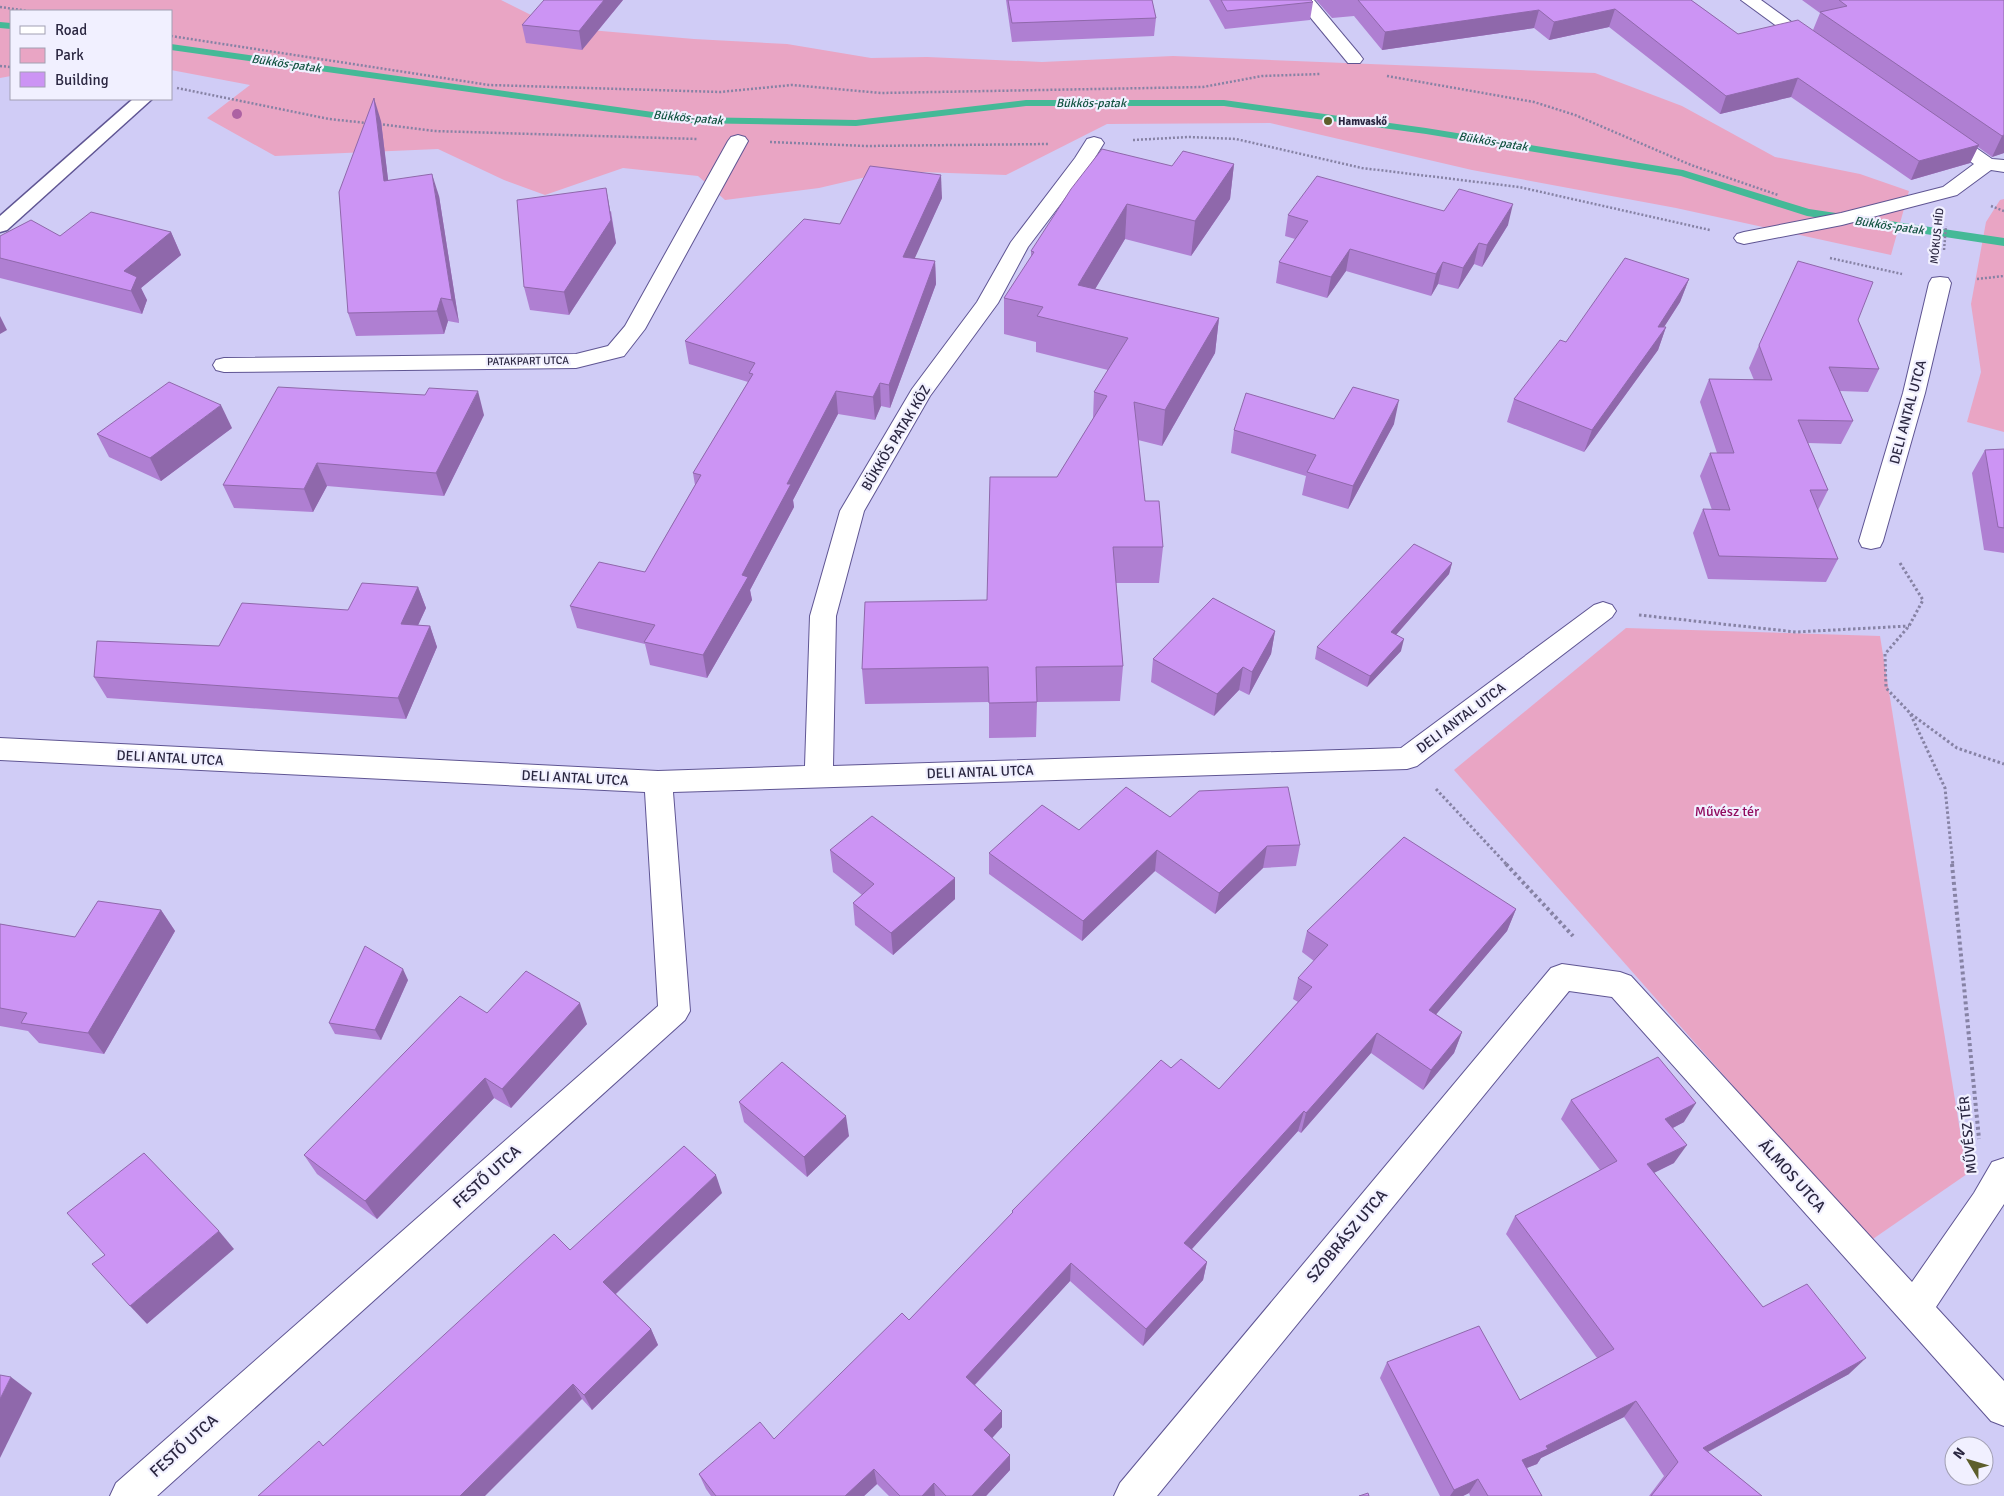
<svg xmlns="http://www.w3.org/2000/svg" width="2004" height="1496" viewBox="0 0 2004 1496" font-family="Signika,sans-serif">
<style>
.green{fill:#e9a5c4}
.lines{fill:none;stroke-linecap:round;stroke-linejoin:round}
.stream{fill:#45b997;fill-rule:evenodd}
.lane-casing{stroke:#5f5593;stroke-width:3}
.street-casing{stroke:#5f5593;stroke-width:2}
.path-far2{stroke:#8682a4;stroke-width:2.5;stroke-dasharray:2 2;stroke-linecap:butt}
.path-far1{stroke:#8682a4;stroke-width:3;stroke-dasharray:2.5 2.5;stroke-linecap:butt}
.path{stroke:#8682a4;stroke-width:4;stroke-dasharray:3 3;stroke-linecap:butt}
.lane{fill:#fff;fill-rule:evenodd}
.street{fill:#fff;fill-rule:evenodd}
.tree{fill:#ad62a3}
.wall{fill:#af7fd2}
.shaded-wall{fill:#8f68ab}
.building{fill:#cc94f4;stroke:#8f68ab}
.poi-dot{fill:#5d5e2b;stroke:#f1f0ff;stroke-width:2}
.labels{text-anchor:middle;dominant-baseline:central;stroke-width:4.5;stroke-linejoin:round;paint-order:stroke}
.far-poi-label{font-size:11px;font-weight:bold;fill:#2b2741;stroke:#f1f0ff;text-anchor:start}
.far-street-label{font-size:11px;fill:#2b2741;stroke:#f1f0ff}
.far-water-label{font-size:12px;font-style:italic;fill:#125341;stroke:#f1f0ff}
.street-label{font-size:14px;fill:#2b2741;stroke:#f1f0ff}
.park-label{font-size:14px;fill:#910b5f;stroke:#f1f0ff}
.near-street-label{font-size:16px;fill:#2b2741;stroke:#f1f0ff}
</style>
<rect width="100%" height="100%" fill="#d0ccf6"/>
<g class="green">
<polygon points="0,0 501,0 555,27 694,39 787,44 871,58 927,57 1042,62 1173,56 1595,73 1682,106 1775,157 1860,174 1909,191 1891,255 1676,208 1472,170 1270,123 1107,124 1006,175 892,171 819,188 725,200 698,176 623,168 545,195 504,180 438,149 275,156 207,118 250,85 171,70 171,11 11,11 11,76 0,78"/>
<polygon points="2004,199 2004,432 1967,422 1981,372 1971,304 1986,222 2000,200"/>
<polygon points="1626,628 1880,636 1967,1174 1870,1241 1454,770"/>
</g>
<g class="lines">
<g class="stream">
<polygon points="0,22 11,23 11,29 0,28"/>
<polygon points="171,44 688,117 856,120 1026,100 1224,100 1426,128 1683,170 1809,209 2004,238 2004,246 1807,216 1681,176 1426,134 1224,106 1026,106 856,126 688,123 171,50"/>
</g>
<defs>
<polygon id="lane" points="133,99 152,99 7,230 0,232 0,216"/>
<g id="street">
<polygon points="1296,0 1314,0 1360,55 1363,59 1360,63 1348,63"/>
<polygon points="1741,0 1761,0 1823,45 1820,49 1808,49"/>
<polygon points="1942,127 1949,129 1992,159 2004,160 2004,172 1991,170 1957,195 1842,225 1744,244 1737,242 1734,238 1737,234 1744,232 1841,213 1943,187 1974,164 1935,137 1932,133 1935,129"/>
<polygon points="738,135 745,137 748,141 645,329 624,356 576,368 224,372 216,370 213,365 216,360 224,358 576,354 608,346 625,326 728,141 731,137"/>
<polygon points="1094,137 1101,139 1104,143 1091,164 1028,247 998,303 930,396 864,511 836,616 833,766 1401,748 1594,605 1603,602 1612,605 1616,611 1612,617 1417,766 1407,769 673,792 690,1011 685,1020 157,1496 110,1496 116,1483 658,1006 645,792 0,760 0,738 658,771 805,766 810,616 840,511 912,389 977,302 1011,242 1075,158 1087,139"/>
<polygon points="1940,277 1948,278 1951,283 1925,393 1883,541 1880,547 1871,549 1862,547 1859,541 1903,393 1929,283 1932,278"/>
<polygon points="1562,964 1620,972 1631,976 1912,1282 1974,1193 1992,1162 2004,1158 2004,1204 1936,1307 2004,1381 2004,1426 1991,1421 1612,997 1569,991 1157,1496 1114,1496 1120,1483 1551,968"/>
</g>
</defs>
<use href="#lane" class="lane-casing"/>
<use href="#street" class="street-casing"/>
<g class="path-far2">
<polyline points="0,7 28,11"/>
<polyline points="171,36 489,85 720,92 792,85 881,93 1203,87 1262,76 1321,74"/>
<polyline points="0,66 11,67"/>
<polyline points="1387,76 1534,102 1575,115 1691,165 1778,195"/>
<polyline points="177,88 329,119 367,123"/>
<polyline points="379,124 434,131 697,139"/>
<polyline points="1133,140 1189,137 1236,139 1362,168 1519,187 1710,230"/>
<polyline points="770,142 865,146 1049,144"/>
<polyline points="1991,206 2004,211"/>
<polyline points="1944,250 1946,226"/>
<polyline points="1830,258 1902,274"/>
<polyline points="1977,279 2004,276"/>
</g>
<g class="path-far1">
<polyline points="1900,563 1923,600 1909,626 1885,654 1886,688 1910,713 1945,788 1953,866"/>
<polyline points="1639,615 1796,632 1909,626"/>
<polyline points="1911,714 1957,748 2004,764"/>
<polyline points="1436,789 1508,866"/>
</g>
<g class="path">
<polyline points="1506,864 1573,936"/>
<polyline points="1952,864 1979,1139"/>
</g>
<use href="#lane" class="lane"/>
<use href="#street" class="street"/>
</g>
<circle class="tree" cx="237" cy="114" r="5"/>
<g class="wall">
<polygon points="623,0 582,50 526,43 522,25"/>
<polygon points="1006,0 1152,0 1156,18 1154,36 1012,42"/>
<polygon points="1209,0 1311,0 1313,2 1310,20 1225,29"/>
<polygon points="1316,0 1691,0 1738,34 1813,30 1820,13 1802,0 2004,0 2004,153 1992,157 1978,147 1970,163 1911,180 1791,97 1720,114 1609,27 1549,40 1534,28 1382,50 1354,16 1332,18"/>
<polygon points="381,121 388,180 439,196 459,323 448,321 444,334 356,336 348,313"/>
<polygon points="1234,164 1230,199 1191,256 1125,239 1095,289 1219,318 1215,353 1162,446 1138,440 1145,501 1163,547 1159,583 1116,583 1123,666 1120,701 1037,702 1036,737 989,738 989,702 865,704 862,669 987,600 1057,477 1093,419 1094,392 1108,370 1036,352 1036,342 1004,334 1004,298 1031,257 1031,251 1172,166"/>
<polygon points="942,198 914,258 935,261 936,284 890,408 881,406 875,420 838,414 793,500 794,507 750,590 752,600 707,678 650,665 645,644 577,628 570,606 645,572 695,485 693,473 748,382 689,364 685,341 840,224"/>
<polygon points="611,211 616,243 569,315 530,310 524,287"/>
<polygon points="1444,211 1508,225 1482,267 1474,264 1458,289 1438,284 1431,296 1346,271 1327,298 1276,283 1279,262 1295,239 1285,236 1288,215"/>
<polygon points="171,232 181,255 141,288 147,300 142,314 0,278 0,258 60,236"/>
<polygon points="1689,279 1680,302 1664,327 1666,327 1658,350 1584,452 1507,422 1514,399 1566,342"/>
<polygon points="1858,320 1879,369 1868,392 1840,391 1853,421 1841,444 1808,443 1828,490 1818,510 1838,559 1826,582 1708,579 1693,533 1703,509 1712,510 1700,476 1710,453 1717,453 1700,402 1709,379 1754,380 1749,368 1759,345"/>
<polygon points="484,415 444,496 327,486 313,512 234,508 223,485"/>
<polygon points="1334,419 1394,424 1348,509 1302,495 1306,476 1231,453 1234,430"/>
<polygon points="232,428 161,481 109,457 97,434"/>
<polygon points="2004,449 2004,553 1984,550 1972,473 1985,450"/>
<polygon points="1452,563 1449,574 1396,635 1401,651 1367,687 1315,659 1317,647"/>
<polygon points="418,587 426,608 418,625 430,626 437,647 406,719 107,698 94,677 219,646 348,610"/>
<polygon points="1275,631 1271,654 1249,695 1239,690 1214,716 1151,682 1153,659"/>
<polygon points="1170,817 1300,845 1296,866 1263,868 1215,914 1155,871 1082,941 989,874 989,853 1079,830"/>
<polygon points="830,850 955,878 955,899 893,955 855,925 853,903 862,895 833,872"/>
<polygon points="1516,909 1507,931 1436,1014 1462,1032 1454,1053 1423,1090 1371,1053 1301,1133 1298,1131 1192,1249 1207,1262 1203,1280 1143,1346 1070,1281 975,1385 1002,1411 1002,1427 992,1438 1010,1470 986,1496 889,1496 877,1484 864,1496 711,1496 706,1489 699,1474 774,1439 909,1320 1012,1214 1012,1211 1171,1068 1219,1089 1298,1002 1293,999 1298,978 1314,961 1302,952 1307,931"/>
<polygon points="161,910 175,931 104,1054 39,1043 28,1031 0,1026 0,924 75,937"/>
<polygon points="408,980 381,1040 335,1034 329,1023"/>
<polygon points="487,1013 587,1024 511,1108 494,1098 377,1219 317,1174 304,1155"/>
<polygon points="1571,1100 1684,1122 1673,1128 1674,1163 1654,1173 1763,1307 1849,1374 1708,1452 1762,1496 1649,1496 1664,1476 1624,1417 1541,1458 1537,1464 1527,1468 1542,1496 1470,1496 1469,1493 1463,1496 1440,1496 1380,1378 1387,1362 1520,1400 1597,1358 1506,1234 1515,1216 1600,1170 1561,1119"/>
<polygon points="739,1102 849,1136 807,1177 744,1122"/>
<polygon points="722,1193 616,1294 651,1329 658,1345 592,1410 582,1399 324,1445 570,1250"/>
</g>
<g class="shaded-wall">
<polygon points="604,0 623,0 582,50 579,31"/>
<polygon points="1615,9 1609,27 1549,40 1554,22"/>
<polygon points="1539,10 1534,28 1382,50 1385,32"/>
<polygon points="1798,78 1791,97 1720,114 1726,96"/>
<polygon points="374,98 381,121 391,204 384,181"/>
<polygon points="2004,135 2004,153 1992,157 2002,136"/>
<polygon points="1979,145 1970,163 1911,180 1919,161"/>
<polygon points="1234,164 1230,199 1191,256 1195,221"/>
<polygon points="432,174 439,196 459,323 452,300"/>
<polygon points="941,175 942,198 905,280 903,257"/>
<polygon points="606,188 616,243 569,315 564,292"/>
<polygon points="1127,204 1125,239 1076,321 1078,285"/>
<polygon points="1513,204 1508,225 1482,267 1487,245"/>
<polygon points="171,232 181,255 141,288 147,300 142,314 131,291 124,271"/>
<polygon points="1479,243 1474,264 1458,289 1463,268"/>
<polygon points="1350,249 1346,271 1327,298 1331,277"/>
<polygon points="935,261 936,284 890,408 889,385"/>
<polygon points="1443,262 1438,284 1431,296 1436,274"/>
<polygon points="1689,279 1680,302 1650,349 1658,327"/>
<polygon points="441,298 448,321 444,334 437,311"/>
<polygon points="0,316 7,330 0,334"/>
<polygon points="1219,318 1215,353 1162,446 1165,410"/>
<polygon points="1666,327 1658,350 1584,452 1592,430"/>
<polygon points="880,383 881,406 875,420 873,397"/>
<polygon points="478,391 484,415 444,496 436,473"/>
<polygon points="836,391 838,414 793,500 794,507 750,590 752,600 707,678 703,655 787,484"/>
<polygon points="1399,400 1394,424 1348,509 1353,486"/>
<polygon points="221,405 232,428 161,481 150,458"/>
<polygon points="317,463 327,486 313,512 304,489"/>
<polygon points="1452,563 1449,574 1388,644 1391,632"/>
<polygon points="418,587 426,608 409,645 401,624"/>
<polygon points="430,626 437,647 406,719 398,698"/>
<polygon points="1275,631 1271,654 1249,695 1252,672"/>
<polygon points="1404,639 1401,651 1367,687 1370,676"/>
<polygon points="1243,667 1239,690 1214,716 1217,694"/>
<polygon points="1267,846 1263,868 1215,914 1219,893"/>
<polygon points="1157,850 1155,871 1082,941 1083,921"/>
<polygon points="955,878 955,899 893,955 891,933"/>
<polygon points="1516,909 1507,931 1422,1031 1429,1010"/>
<polygon points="161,910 175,931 104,1054 88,1033"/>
<polygon points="403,969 408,980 381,1040 375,1030"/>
<polygon points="580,1003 587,1024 511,1108 502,1089"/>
<polygon points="1462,1032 1454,1053 1423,1090 1431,1070"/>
<polygon points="1377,1033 1371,1053 1301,1133 1306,1113"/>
<polygon points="485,1078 494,1098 377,1219 365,1201"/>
<polygon points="1696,1103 1684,1122 1653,1138 1665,1119"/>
<polygon points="1304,1111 1298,1131 1181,1261 1184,1243"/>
<polygon points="846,1116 849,1136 807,1177 804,1157"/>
<polygon points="1687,1145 1674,1163 1635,1182 1647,1164"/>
<polygon points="716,1175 722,1193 610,1299 603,1282"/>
<polygon points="219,1231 234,1249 147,1324 130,1306"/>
<polygon points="1207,1262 1203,1280 1143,1346 1146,1329"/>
<polygon points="1071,1263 1070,1281 967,1393 966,1377"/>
<polygon points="651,1329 658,1345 592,1410 584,1395"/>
<polygon points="1866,1358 1849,1374 1689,1462 1703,1448"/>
<polygon points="11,1377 32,1393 0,1458 0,1399"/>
<polygon points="573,1384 582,1399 485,1496 460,1496"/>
<polygon points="1636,1401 1624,1417 1541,1458 1537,1464 1511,1474 1522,1460 1546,1446"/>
<polygon points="1002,1411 1002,1427 985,1446 984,1430"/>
<polygon points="1010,1455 1010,1470 986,1496 972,1496"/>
<polygon points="874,1469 877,1484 864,1496 845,1496"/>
<polygon points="1478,1479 1469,1493 1463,1496 1450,1496 1454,1490"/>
<polygon points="934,1483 935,1496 922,1496"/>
</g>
<g class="building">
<polygon points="544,0 604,0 579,31 522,25"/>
<polygon points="1008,0 1152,0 1156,18 1012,23"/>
<polygon points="1221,0 1311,0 1313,2 1227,11"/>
<polygon points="1358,0 1691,0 1738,34 1798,20 1979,145 1919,161 1798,78 1726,96 1615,9 1554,22 1539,10 1385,32"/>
<polygon points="1839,0 2004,0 2004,135 2002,136 1820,12 1847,6"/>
<polygon points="374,98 384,181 432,174 452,300 441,298 437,311 348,313 339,192"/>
<polygon points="1102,149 1172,166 1183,151 1234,164 1195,221 1127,204 1078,285 1219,318 1165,410 1134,402 1145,501 1159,501 1163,547 1113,547 1123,666 1036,667 1037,702 989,703 988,667 862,669 865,602 987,600 990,477 1057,477 1107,396 1094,392 1128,338 1037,316 1043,307 1004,298 1034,252 1031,251 1071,189"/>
<polygon points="870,166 941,175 903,257 935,261 889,385 880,383 873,397 836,391 787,484 791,484 742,575 748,577 703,655 644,642 655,625 570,606 599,562 645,572 701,475 693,473 753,374 749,373 755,363 685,341 804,219 840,224"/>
<polygon points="1317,176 1444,211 1459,189 1513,204 1487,245 1479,243 1463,268 1443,262 1436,274 1350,249 1331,277 1279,262 1308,221 1288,215"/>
<polygon points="606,188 611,220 564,292 524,287 517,200"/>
<polygon points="91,212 171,232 124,271 137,277 131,291 0,258 0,236 31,220 60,236"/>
<polygon points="1625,258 1689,279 1658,327 1666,327 1592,430 1514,399 1560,340 1566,342"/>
<polygon points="1798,261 1873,282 1858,320 1879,369 1829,367 1853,421 1798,420 1828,490 1810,490 1838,559 1719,556 1703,509 1730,510 1710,453 1734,453 1709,379 1772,380 1759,345"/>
<polygon points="169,382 221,405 150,458 97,434"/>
<polygon points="278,387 425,395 429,388 478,391 436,473 317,463 304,489 223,485"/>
<polygon points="1353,387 1399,400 1353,486 1307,472 1316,455 1234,430 1246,393 1334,419"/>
<polygon points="2004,449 2004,528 1998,527 1985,450"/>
<polygon points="1414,544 1452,563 1391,632 1404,639 1370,676 1317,647"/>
<polygon points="362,583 418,587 401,624 430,626 398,698 94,677 97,641 219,646 242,603 348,610"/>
<polygon points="1213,598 1275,631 1252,672 1243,667 1217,694 1153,659"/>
<polygon points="1126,787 1170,817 1199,791 1288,787 1300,845 1267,846 1219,893 1157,850 1083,921 989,853 1042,805 1079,830"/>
<polygon points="872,816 955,878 891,933 853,903 874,884 830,850"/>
<polygon points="1404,837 1516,909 1429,1010 1462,1032 1431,1070 1377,1033 1306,1113 1304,1111 1184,1243 1207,1262 1146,1329 1071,1263 966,1377 1002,1411 984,1430 1010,1455 972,1496 946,1496 934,1483 922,1496 900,1496 874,1469 845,1496 716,1496 699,1474 760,1422 774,1439 902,1313 909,1320 1013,1212 1012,1211 1161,1060 1171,1068 1181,1059 1219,1089 1312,987 1298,978 1328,945 1307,931"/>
<polygon points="98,901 161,910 88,1033 21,1023 27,1013 0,1008 0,924 75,937"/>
<polygon points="365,946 403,969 375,1030 329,1023"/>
<polygon points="526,971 580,1003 502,1089 485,1078 365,1201 304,1155 460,996 487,1013"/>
<polygon points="1658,1057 1696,1103 1665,1119 1687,1145 1647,1164 1763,1307 1807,1284 1866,1358 1703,1448 1762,1496 1651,1496 1678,1462 1636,1401 1546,1446 1548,1449 1522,1460 1542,1496 1488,1496 1478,1479 1454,1490 1387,1362 1479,1326 1520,1400 1614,1349 1515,1216 1617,1161 1571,1100"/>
<polygon points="782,1062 846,1116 804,1157 739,1102"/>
<polygon points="684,1146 716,1175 603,1282 651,1329 584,1395 573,1384 460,1496 258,1496 319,1441 323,1446 554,1234 570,1250"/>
<polygon points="144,1153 219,1231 130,1306 92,1264 105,1255 67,1213"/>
<polygon points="0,1375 11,1377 0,1399"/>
<polygon points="1368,1493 1369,1496 1359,1496"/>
</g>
<circle class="poi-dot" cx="1328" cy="121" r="5"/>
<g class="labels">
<g class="far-poi-label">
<text x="1338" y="121">Hamvaskő</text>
</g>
<g class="far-street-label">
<text transform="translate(1937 236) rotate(-84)">MÓKUS HÍD</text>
<text transform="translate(528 361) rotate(-1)">PATAKPART UTCA</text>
</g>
<g class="far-water-label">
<text transform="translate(286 64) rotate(8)">Bükkös-patak</text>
<text x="1091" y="103">Bükkös-patak</text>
<text transform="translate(688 118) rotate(5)">Bükkös-patak</text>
<text transform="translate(1493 142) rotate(9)">Bükkös-patak</text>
<text transform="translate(1889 226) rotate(8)">Bükkös-patak</text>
</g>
<g class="street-label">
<text transform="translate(1908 412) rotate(-75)">DELI ANTAL UTCA</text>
<text transform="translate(896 438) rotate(-59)">BÜKKÖS PATAK KÖZ</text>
<text transform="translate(1461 718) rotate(-37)">DELI ANTAL UTCA</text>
<text transform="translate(170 758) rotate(3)">DELI ANTAL UTCA</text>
<text transform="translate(980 772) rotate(-2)">DELI ANTAL UTCA</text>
<text transform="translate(575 778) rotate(3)">DELI ANTAL UTCA</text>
<text transform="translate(1968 1135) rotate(-96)">MŰVÉSZ TÉR</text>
</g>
<g class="park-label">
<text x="1727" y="811">Művész tér</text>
</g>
<g class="near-street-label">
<text transform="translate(1792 1176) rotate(48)">ÁLMOS UTCA</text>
<text transform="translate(487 1177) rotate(-42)">FESTŐ UTCA</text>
<text transform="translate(1347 1236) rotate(-50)">SZOBRÁSZ UTCA</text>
<text transform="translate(184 1446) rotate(-42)">FESTŐ UTCA</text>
</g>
</g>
<rect x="10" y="10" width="162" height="90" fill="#f1f0ff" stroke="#a2a0b3"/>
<rect x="20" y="26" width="25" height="8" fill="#ffffff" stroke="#a2a0b3"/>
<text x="55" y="35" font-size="15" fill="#2b2741">Road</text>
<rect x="20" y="48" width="25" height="15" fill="#e9a5c4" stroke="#a2a0b3"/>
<text x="55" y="60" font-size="15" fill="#2b2741">Park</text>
<rect x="20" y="72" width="25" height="15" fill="#cc94f4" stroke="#a2a0b3"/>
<text x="55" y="85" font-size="15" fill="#2b2741">Building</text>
<g transform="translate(1969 1461) rotate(308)"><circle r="24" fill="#f1f0ff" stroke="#a2a0b3"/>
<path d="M0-4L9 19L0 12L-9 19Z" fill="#5d5e2b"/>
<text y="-8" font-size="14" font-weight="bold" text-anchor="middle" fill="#2b2741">N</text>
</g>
</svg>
